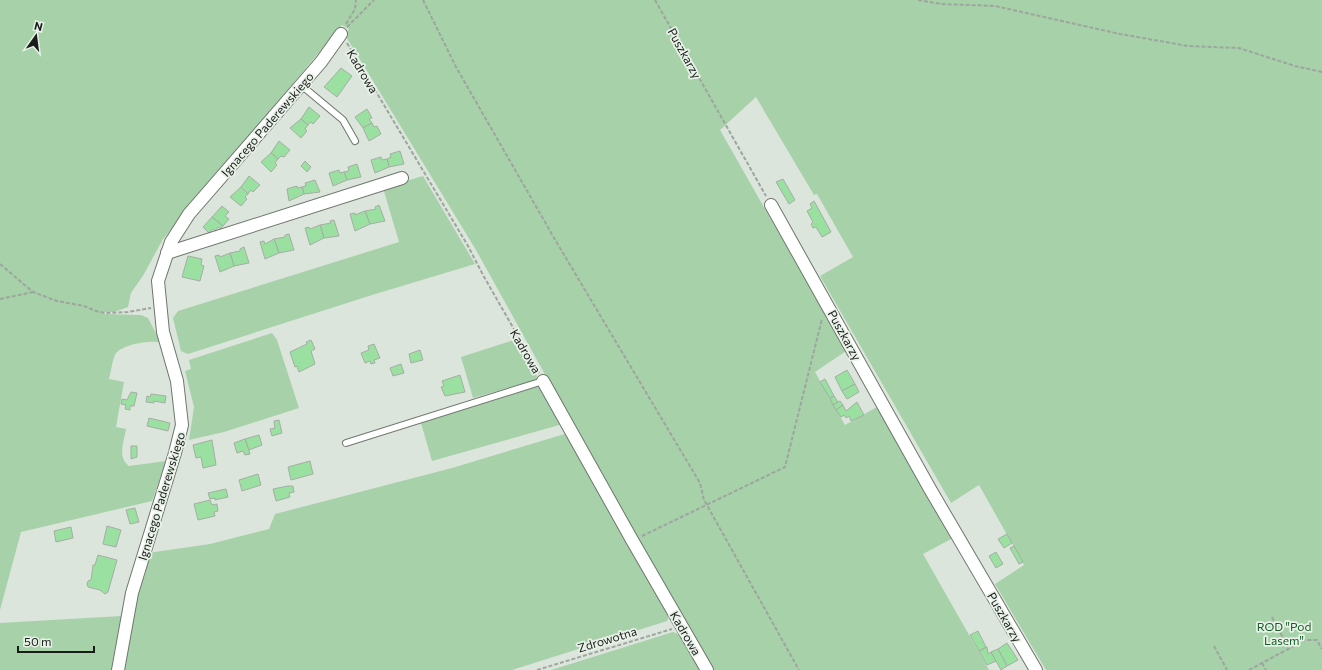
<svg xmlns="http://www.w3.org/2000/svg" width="1322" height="670" viewBox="0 0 1322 670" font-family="Commissioner,sans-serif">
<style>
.green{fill:#a7d1a9}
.building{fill:#9ae0a0;stroke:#a5aea5}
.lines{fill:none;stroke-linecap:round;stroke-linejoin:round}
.service-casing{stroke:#6e766e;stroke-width:8}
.minor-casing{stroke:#6e766e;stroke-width:14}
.path{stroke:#9ea59e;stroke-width:2;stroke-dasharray:4 2;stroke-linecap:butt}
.service{stroke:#fff;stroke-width:6}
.minor{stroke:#fff;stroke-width:12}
.labels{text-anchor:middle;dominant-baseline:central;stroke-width:3.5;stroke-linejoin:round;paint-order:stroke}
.street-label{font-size:12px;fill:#191c19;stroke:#e9f2e9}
.park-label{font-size:12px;fill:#155d23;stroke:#e9f2e9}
</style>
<rect width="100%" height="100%" fill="#dce5dc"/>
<g class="green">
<path d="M0 0H1322V670H1046L995 584 1024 565 979 485 951 503 820 276 853 257 817 194 814 195 756 97 720 130 846 351 815 372 845 425 877 407 953 538 923 554 989 670H709L476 250 345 35 349 29 342 25 163 239 144 274 131 293 128 307 114 312H105L104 314 141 315 148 318 161 343C152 339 119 345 115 355 112 362 111 372 109 379L124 382 116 427 126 429C124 442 117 457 129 466L166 461 152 501 21 532 0 610Z"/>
<polygon points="423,176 475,264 372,295 188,354 181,351 173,318 178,311 399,242 383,188"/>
<polygon points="272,333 277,340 299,408 224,432 189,440 194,407 185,371 191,369 189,360"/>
<polygon points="517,339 537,376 536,380 473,398 461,357"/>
<polygon points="542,385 563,424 432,461 421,423"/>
<polygon points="568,433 670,613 667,621 512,670 122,670 139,585 145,576 148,553 210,544 269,529 275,514 452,468"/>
<polygon points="121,616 111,670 0,670 0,623"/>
<polygon points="673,632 684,636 703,668 699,670 551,670"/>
</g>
<g class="building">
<polygon points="341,68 352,76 337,97 324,87"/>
<polygon points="309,107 320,116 313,124 311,122 308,125 301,119"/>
<polygon points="367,109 372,118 369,119 372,123 363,128 355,117"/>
<polygon points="301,119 308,125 305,129 307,131 301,138 290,128"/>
<polygon points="372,123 374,127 377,126 381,134 369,141 363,128"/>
<polygon points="279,141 290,150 284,157 281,156 278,159 271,153"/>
<polygon points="400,151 404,164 389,167 387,159 391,157 390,154"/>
<polygon points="271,153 278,159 275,163 277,165 271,172 261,162"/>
<polygon points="381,157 382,160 387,159 389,167 375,173 371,160"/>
<polygon points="305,161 311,167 307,172 301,166"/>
<polygon points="357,164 361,177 347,180 344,172 349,171 348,167"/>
<polygon points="339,170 340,173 344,172 347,180 333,186 329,173"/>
<polygon points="249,176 260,185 253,192 251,190 248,194 241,187"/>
<polygon points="783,179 795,200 789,204 776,182"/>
<polygon points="315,180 320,192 304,194 302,187 306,186 305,183"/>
<polygon points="297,186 297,188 302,187 304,194 289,201 287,189"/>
<polygon points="241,187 248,194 245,197 247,199 241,206 230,197"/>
<polygon points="814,201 831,232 822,237 816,227 813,228 811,224 813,222 807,211 812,208 810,204"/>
<polygon points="379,205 385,221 370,224 365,211 376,209 375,207"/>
<polygon points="222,206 229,212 225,216 229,219 223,226 212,217"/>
<polygon points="365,211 370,224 355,231 350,214 355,213 355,215"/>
<polygon points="212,217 223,226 220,229 218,227 215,231 213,229 209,233 203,227"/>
<polygon points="334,220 339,236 324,238 320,225 331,223 330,221"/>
<polygon points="320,225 324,238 310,245 305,228 309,227 310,229"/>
<polygon points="289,234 294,250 279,253 274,239 285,237 285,235"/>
<polygon points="274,239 279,253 265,259 260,242 264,241 265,244"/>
<polygon points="244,247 249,263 234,266 230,253 240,251 240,249"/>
<polygon points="230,253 234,266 220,272 215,256 219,255 220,257"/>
<polygon points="188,256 202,259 201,265 204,266 200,281 182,277"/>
<polygon points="311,340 315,349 311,351 315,364 299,372 297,366 295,367 290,352 307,344 306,342"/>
<polygon points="374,344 380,358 374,360 375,363 371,364 370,361 365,363 361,353 369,350 368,346"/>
<polygon points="420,350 423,360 411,363 409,354"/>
<polygon points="401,364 404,373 393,376 390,368"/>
<polygon points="847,370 855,384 842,391 835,377"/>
<polygon points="460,375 465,392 445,396 441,387 444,386 442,381"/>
<polygon points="825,379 834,396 830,398 820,382"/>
<polygon points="855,384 859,392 847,399 842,391"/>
<polygon points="131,392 137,393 134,406 130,406 130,410 125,409 126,405 121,404 122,399 127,400"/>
<polygon points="151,394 166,396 165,403 154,401 154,403 146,402 147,396 150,397"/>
<polygon points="834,396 838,402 833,405 830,398"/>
<polygon points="840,401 843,405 836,410 833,405"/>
<polygon points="857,402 864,415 851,421 849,416 846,418 844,415 841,417 836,410 843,405 846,411"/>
<polygon points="149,418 170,423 168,431 147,426"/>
<polygon points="279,420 282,433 272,436 270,429 275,428 274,421"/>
<polygon points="259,435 262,445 249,450 245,439"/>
<polygon points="245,439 250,454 245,455 243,451 237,453 234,443"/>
<polygon points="212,440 216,465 203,468 201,457 196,458 193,445"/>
<polygon points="131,446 137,446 137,457 131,459"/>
<polygon points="310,461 313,474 291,480 288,467"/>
<polygon points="258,474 261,485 242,491 239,480"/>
<polygon points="288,486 293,486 294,492 289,493 290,497 276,501 273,489"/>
<polygon points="226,489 228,497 215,500 215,498 210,499 208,493"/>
<polygon points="210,500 212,505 217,504 218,511 214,512 215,516 198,520 194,504"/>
<polygon points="135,508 139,522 130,524 126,510"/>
<polygon points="107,526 121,530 116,547 103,544"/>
<polygon points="71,527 73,538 56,542 54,531"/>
<polygon points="1007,534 1012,543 1004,548 998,539"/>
<polygon points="1014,546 1023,562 1019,564 1010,548"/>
<polygon points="996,552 1003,564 996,568 989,556"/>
<polygon points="98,555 117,560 108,592 105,594 100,590 88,587 87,584 88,581 91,580 93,565 95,565"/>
<polygon points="978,631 986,647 979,651 970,635"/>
<polygon points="1007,643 1018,660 1007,666 998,649"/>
<polygon points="987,647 988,654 991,652 996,661 987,665 979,651"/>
<polygon points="998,649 1007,666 1001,670 991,652"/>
</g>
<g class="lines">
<defs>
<g id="service">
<polyline points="301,85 343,120 355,141"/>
<polyline points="346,443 543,381"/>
</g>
<g id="minor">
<polyline points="771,205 930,489 1036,670"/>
<polyline points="167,253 402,178"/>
<polyline points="543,381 632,540 707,670"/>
<polyline points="118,670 132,593 175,453 182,425 177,381 163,332 158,281 171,242 189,214 321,62 341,34"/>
</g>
</defs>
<use href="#service" class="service-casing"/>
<use href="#minor" class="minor-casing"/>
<g class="path">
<polyline points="423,0 456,67 557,243 700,483 704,500 799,670"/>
<polyline points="655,0 766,196"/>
<polyline points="918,0 941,4 995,6 1120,34 1188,46 1239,48 1295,66 1322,72"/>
<polyline points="346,24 355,9 356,0"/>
<polyline points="347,27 374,0"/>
<polyline points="347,43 468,246 483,275 539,373"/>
<polyline points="0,264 33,292 57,301 84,306 96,311 105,313 128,312 151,308"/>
<polyline points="0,299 33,292"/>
<polyline points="642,536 785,467 822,319"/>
<polyline points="1272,617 1289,649"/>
<polyline points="1214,646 1227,670"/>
<polyline points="1262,663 1266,670"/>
<polyline points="537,670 672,629"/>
<polyline points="1249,670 1305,640 1317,640 1322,649"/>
</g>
<use href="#service" class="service"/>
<use href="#minor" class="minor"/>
</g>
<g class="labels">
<g class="street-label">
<text transform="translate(685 53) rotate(61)">Puszkarzy</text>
<text transform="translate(363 71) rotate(59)">Kadrowa</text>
<text transform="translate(267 124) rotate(-49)">Ignacego Paderewskiego</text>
<text transform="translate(845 335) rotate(61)">Puszkarzy</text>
<text transform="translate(526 351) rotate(60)">Kadrowa</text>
<text transform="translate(161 496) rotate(-73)">Ignacego Paderewskiego</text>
<text transform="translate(1005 617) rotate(60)">Puszkarzy</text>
<text transform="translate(686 633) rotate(60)">Kadrowa</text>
<text transform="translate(607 639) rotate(-17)">Zdrowotna</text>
</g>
<g class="park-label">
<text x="1284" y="626">ROD "Pod<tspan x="1284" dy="14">Lasem"</tspan></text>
</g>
</g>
<g transform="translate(36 36) rotate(14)" stroke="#e9f2e9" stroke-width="3" paint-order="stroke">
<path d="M0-3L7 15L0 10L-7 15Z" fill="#191c19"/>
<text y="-6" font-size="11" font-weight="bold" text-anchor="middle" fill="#191c19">N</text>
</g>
<path d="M18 646v6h76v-6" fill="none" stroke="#191c19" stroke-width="2"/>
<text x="24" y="646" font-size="12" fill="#191c19" stroke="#e9f2e9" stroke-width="3" paint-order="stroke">50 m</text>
</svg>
